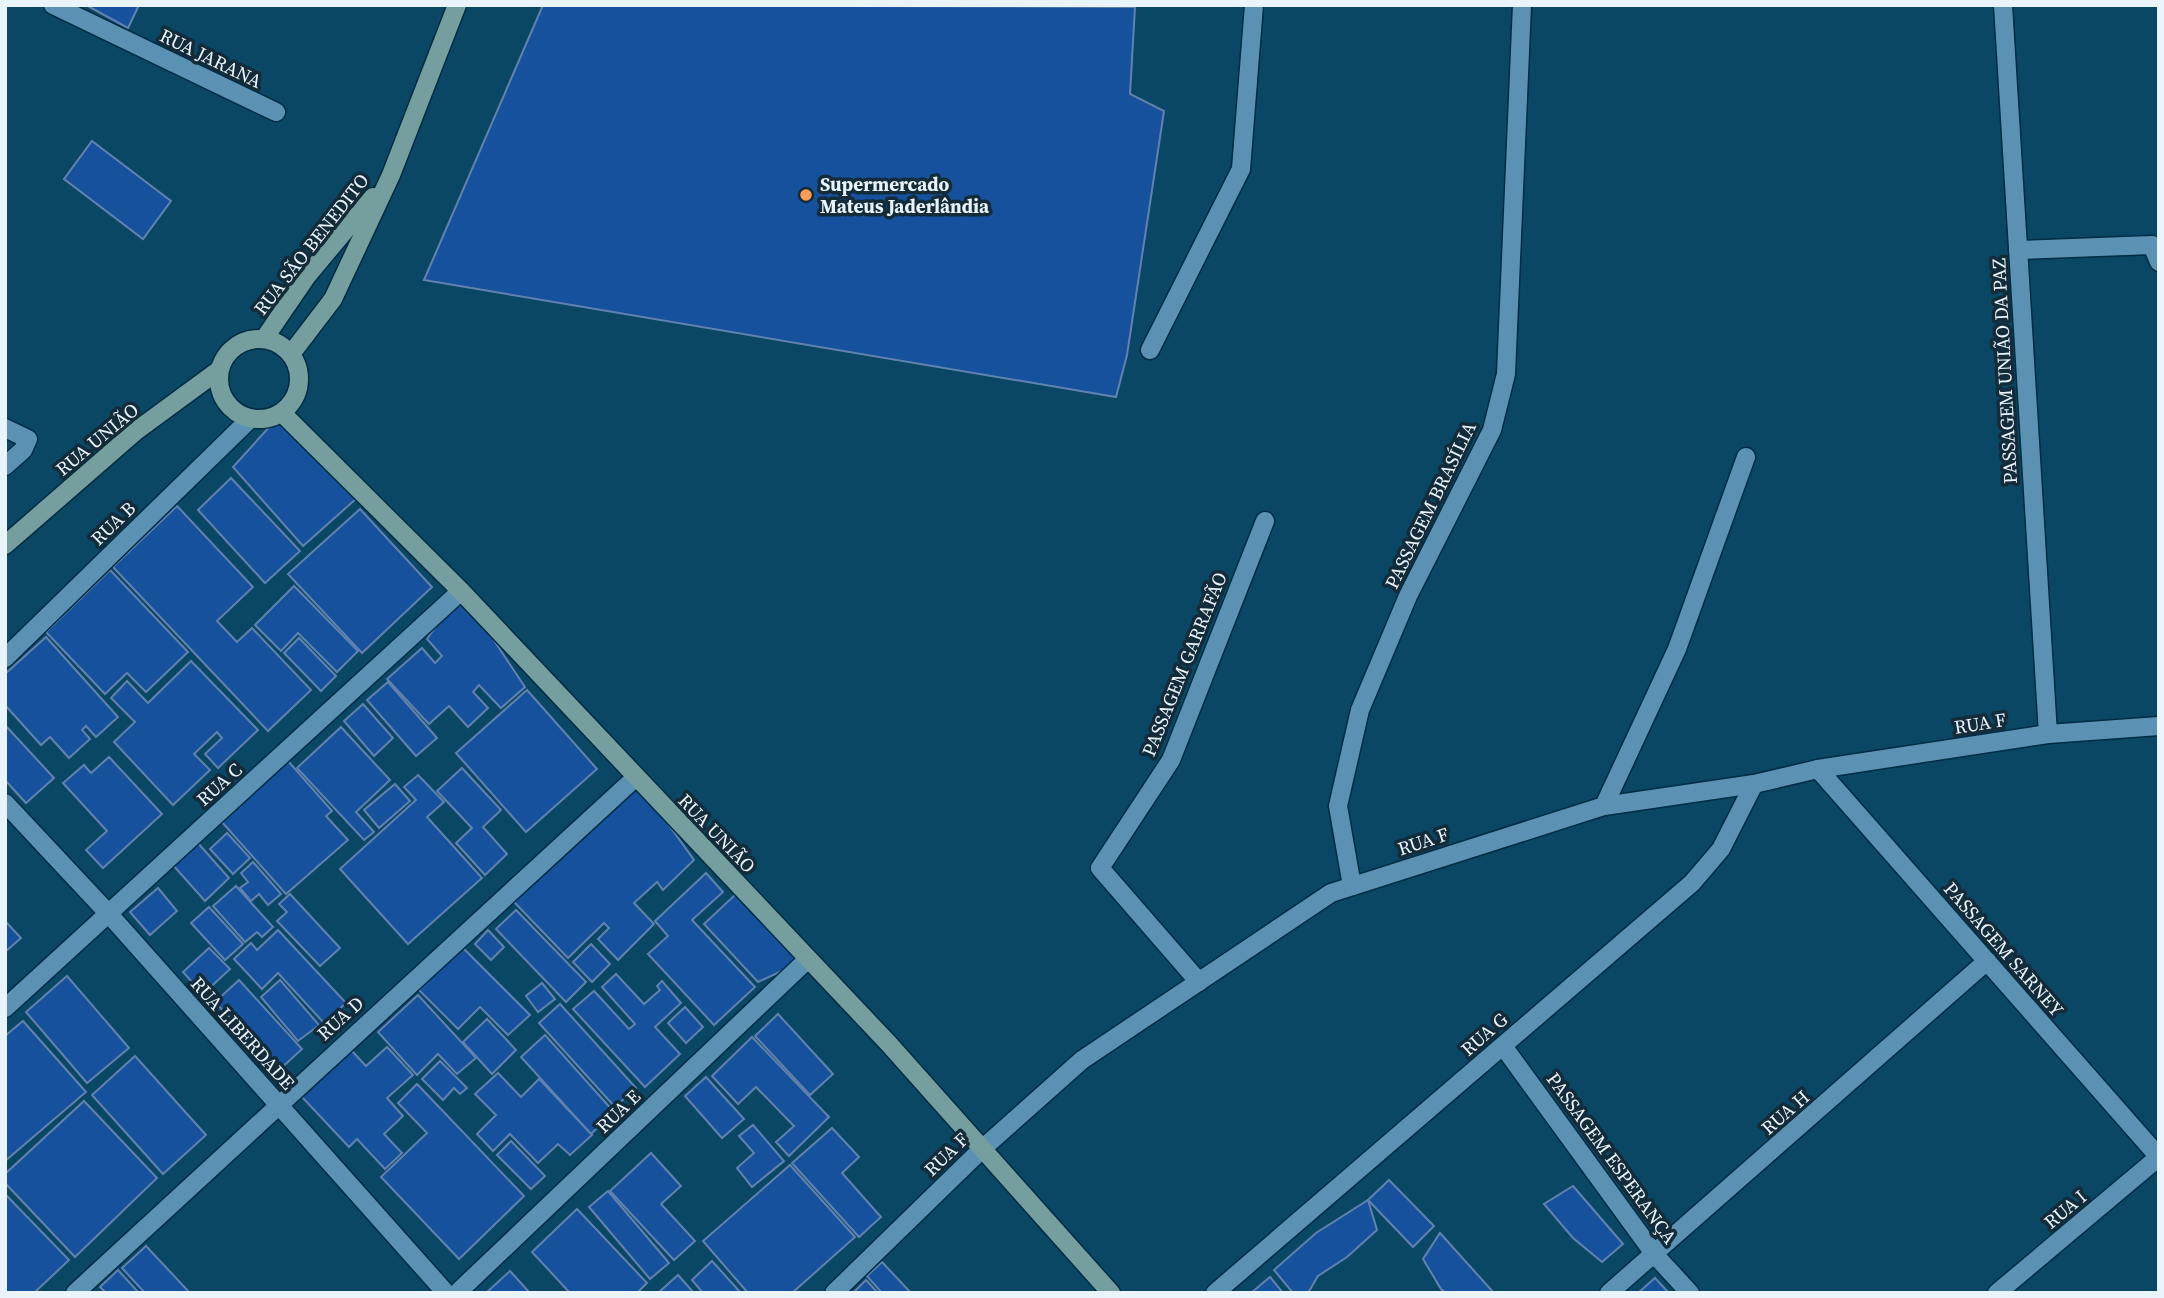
<svg xmlns="http://www.w3.org/2000/svg" width="2164" height="1298" viewBox="0 0 2164 1298" font-family="'Source Serif 4',serif">
<style>
.building{fill:#15519c;stroke:#6282ae;stroke-width:2}
.lines{fill:none;stroke-linecap:round;stroke-linejoin:round}
.street-casing{stroke:#002c43;stroke-width:21}
.secondary-casing{stroke:#002c43;stroke-width:21}
.street{stroke:#5b92b4;stroke-width:18}
.secondary{stroke:#759f9f;stroke-width:18}
.poi-dot{fill:#fc9d53;stroke:#142b39;stroke-width:2.5}
.labels{text-anchor:middle;dominant-baseline:central;stroke-width:7;stroke-linejoin:round;paint-order:stroke}
.street-label{font-size:19px;fill:#e9f4fb;stroke:#142b39}
.poi-label{font-size:19px;font-weight:bold;fill:#e9f4fb;stroke:#142b39;text-anchor:start}
</style>
<rect width="100%" height="100%" fill="#0a4765"/>
<g class="building">
<polygon points="86,5 139,5 128,28"/>
<polygon points="543,5 1135,7 1130,94 1164,111 1127,355 1116,397 424,280"/>
<polygon points="92,141 171,201 143,239 64,179"/>
<polygon points="282,413 357,498 303,546 233,467"/>
<polygon points="231,478 300,551 265,583 198,510"/>
<polygon points="177,506 253,587 217,621 237,642 252,628 311,690 268,731 113,567"/>
<polygon points="360,509 432,587 362,653 288,574"/>
<polygon points="110,570 188,652 146,692 127,673 105,694 46,632"/>
<polygon points="294,586 358,651 337,672 298,633 281,651 255,625"/>
<polygon points="461,591 525,687 501,708 479,685 473,692 488,708 468,727 449,706 429,724 387,679 422,648 435,663 442,656 427,639"/>
<polygon points="46,637 118,717 96,737 86,726 82,730 90,739 69,758 50,737 41,745 5,705 5,674"/>
<polygon points="299,638 336,676 321,691 284,653"/>
<polygon points="191,661 258,730 218,768 205,754 222,738 217,732 194,754 210,770 173,805 114,742 135,722 111,698 127,681 148,703"/>
<polygon points="388,682 437,738 416,756 367,700"/>
<polygon points="527,690 597,769 526,832 456,753"/>
<polygon points="363,704 393,738 374,756 344,721"/>
<polygon points="5,725 54,778 26,803 5,780"/>
<polygon points="341,727 390,780 356,812 374,832 364,840 297,768"/>
<polygon points="109,757 162,814 103,868 86,850 107,831 63,783 84,765 91,773"/>
<polygon points="288,761 332,811 326,816 348,840 286,894 221,821"/>
<polygon points="462,768 501,810 483,827 507,854 485,875 456,843 472,828 437,791"/>
<polygon points="418,775 444,802 427,817 482,878 408,944 340,869 416,800 404,787"/>
<polygon points="635,778 694,860 663,890 657,882 634,903 654,924 618,960 598,939 609,928 604,923 568,958 514,902"/>
<polygon points="395,784 410,801 379,828 364,810"/>
<polygon points="227,833 250,858 233,874 210,849"/>
<polygon points="197,842 229,878 205,901 172,864"/>
<polygon points="253,862 281,894 268,905 259,894 251,901 240,888 248,882 241,873"/>
<polygon points="706,873 723,892 692,920 755,987 714,1025 648,954 668,936 655,921"/>
<polygon points="236,886 273,927 262,937 257,932 245,942 213,906"/>
<polygon points="158,888 177,911 150,935 130,912"/>
<polygon points="737,893 808,959 758,982 704,924"/>
<polygon points="290,894 340,948 320,966 277,921 287,912 279,904"/>
<polygon points="209,907 243,944 225,960 191,923"/>
<polygon points="516,910 586,982 566,1002 496,929"/>
<polygon points="5,921 21,938 5,952"/>
<polygon points="278,930 346,1003 324,1023 278,973 262,989 234,959 251,943 257,950"/>
<polygon points="488,930 504,947 491,960 475,944"/>
<polygon points="591,944 610,964 592,982 573,962"/>
<polygon points="462,947 530,1015 508,1035 480,1007 458,1029 419,990"/>
<polygon points="209,948 230,969 203,994 183,972"/>
<polygon points="616,974 644,1004 660,990 657,986 662,981 681,1003 655,1027 680,1054 645,1087 573,1009 594,991 629,1029 635,1024 602,987"/>
<polygon points="67,976 129,1048 87,1083 26,1012"/>
<polygon points="239,980 302,1049 278,1071 215,1002"/>
<polygon points="280,980 319,1025 298,1041 261,997"/>
<polygon points="542,983 555,999 538,1012 526,996"/>
<polygon points="418,995 476,1058 457,1074 438,1054 417,1075 378,1032"/>
<polygon points="560,1004 636,1088 615,1107 539,1023"/>
<polygon points="685,1007 703,1027 686,1043 668,1023"/>
<polygon points="778,1014 833,1074 810,1095 755,1036"/>
<polygon points="487,1019 516,1050 492,1074 463,1042"/>
<polygon points="23,1021 86,1092 5,1161 5,1036"/>
<polygon points="545,1035 614,1112 591,1134 521,1057"/>
<polygon points="752,1037 829,1117 789,1156 776,1142 794,1126 756,1087 738,1104 712,1076"/>
<polygon points="387,1047 413,1075 387,1098 403,1116 384,1134 402,1153 385,1169 357,1139 349,1147 302,1097 351,1050 366,1066"/>
<polygon points="135,1056 206,1135 163,1174 92,1095"/>
<polygon points="440,1061 467,1088 460,1094 454,1088 443,1100 422,1079"/>
<polygon points="498,1073 521,1097 539,1079 592,1135 570,1155 558,1144 538,1163 510,1134 493,1151 477,1134 496,1115 475,1094"/>
<polygon points="706,1077 744,1119 722,1138 685,1096"/>
<polygon points="417,1084 524,1196 459,1259 381,1177 427,1133 398,1103"/>
<polygon points="84,1101 157,1178 75,1257 5,1183 5,1174"/>
<polygon points="753,1125 784,1161 752,1187 737,1168 754,1153 739,1136"/>
<polygon points="832,1128 859,1157 842,1173 881,1217 859,1237 792,1163"/>
<polygon points="511,1141 545,1176 531,1189 497,1155"/>
<polygon points="651,1153 681,1186 661,1204 695,1241 674,1260 610,1191"/>
<polygon points="790,1165 855,1237 792,1293 748,1293 703,1241"/>
<polygon points="1389,1180 1434,1226 1413,1247 1368,1200"/>
<polygon points="1573,1186 1623,1244 1602,1262 1573,1238 1544,1204"/>
<polygon points="608,1191 669,1263 650,1279 589,1207"/>
<polygon points="5,1194 69,1260 34,1293 5,1293"/>
<polygon points="1368,1200 1377,1230 1347,1257 1318,1276 1308,1293 1293,1293 1274,1270 1316,1233"/>
<polygon points="577,1209 647,1283 637,1293 570,1293 532,1252"/>
<polygon points="1440,1233 1494,1293 1446,1293 1441,1289 1423,1259"/>
<polygon points="146,1246 190,1293 145,1293 122,1268"/>
<polygon points="712,1261 741,1293 703,1293 692,1280"/>
<polygon points="882,1262 911,1293 882,1293 867,1276"/>
<polygon points="118,1270 139,1293 106,1293 100,1287"/>
<polygon points="510,1271 530,1293 486,1293"/>
<polygon points="678,1275 694,1293 658,1293"/>
<polygon points="1270,1277 1283,1293 1251,1293"/>
<polygon points="1655,1278 1669,1293 1638,1293"/>
<polygon points="866,1280 878,1293 853,1293"/>
</g>
<g class="lines">
<defs>
<g id="street">
<polyline points="53,5 276,112"/>
<polyline points="2003,5 2048,734"/>
<polyline points="2018,250 2152,245 2159,262"/>
<polyline points="1150,350 1241,169 1254,5"/>
<polyline points="5,428 28,439 23,450 5,466"/>
<polyline points="5,658 250,419"/>
<polyline points="1818,769 2159,1157"/>
<polyline points="5,803 108,913 446,1293"/>
<polyline points="1604,806 1677,649 1746,457"/>
<polyline points="1352,886 1338,806 1360,710 1408,596 1492,430 1506,374 1522,5"/>
<polyline points="1199,982 1100,868 1171,760 1265,521"/>
<polyline points="5,1008 461,591"/>
<polyline points="1503,1046 1655,1255 1690,1293"/>
<polyline points="75,1293 635,778"/>
<polyline points="457,1293 808,959"/>
<polyline points="834,1293 982,1149 1082,1060 1331,893 1604,806 1754,784 1818,769 2048,734 2159,726"/>
<polyline points="1215,1293 1692,883 1721,849 1754,784"/>
<polyline points="1609,1293 1987,961"/>
<polyline points="1997,1293 2159,1157"/>
</g>
<g id="secondary">
<circle cx="259" cy="379" r="40"/>
<polyline points="264,339 307,276 373,197"/>
<polyline points="291,354 333,299 391,175 457,5"/>
<polyline points="282,413 461,591 889,1044 1111,1293"/>
<polyline points="5,545 136,431 219,370"/>
</g>
</defs>
<use href="#street" class="street-casing"/>
<use href="#secondary" class="secondary-casing"/>
<use href="#street" class="street"/>
<use href="#secondary" class="secondary"/>
</g>
<circle class="poi-dot" cx="806" cy="195" r="7"/>
<g class="labels">
<g class="street-label">
<text transform="translate(211 58) rotate(26)">RUA JARANA</text>
<text transform="translate(311 244) rotate(-52)">RUA SÃO BENEDITO</text>
<text transform="translate(2004 371) rotate(-93)">PASSAGEM UNIÃO DA PAZ</text>
<text transform="translate(97 439) rotate(-40)">RUA UNIÃO</text>
<text transform="translate(1430 505) rotate(-64)">PASSAGEM BRASÍLIA</text>
<text transform="translate(113 523) rotate(-44)">RUA B</text>
<text transform="translate(1184 664) rotate(-68)">PASSAGEM GARRAFÃO</text>
<text transform="translate(1980 723) rotate(-9)">RUA F</text>
<text transform="translate(219 784) rotate(-42)">RUA C</text>
<text transform="translate(717 833) rotate(46)">RUA UNIÃO</text>
<text transform="translate(1423 841) rotate(-18)">RUA F</text>
<text transform="translate(2004 949) rotate(49)">PASSAGEM SARNEY</text>
<text transform="translate(340 1018) rotate(-42)">RUA D</text>
<text transform="translate(243 1033) rotate(48)">RUA LIBERDADE</text>
<text transform="translate(1484 1034) rotate(-41)">RUA G</text>
<text transform="translate(618 1111) rotate(-44)">RUA E</text>
<text transform="translate(1785 1112) rotate(-41)">RUA H</text>
<text transform="translate(946 1154) rotate(-44)">RUA F</text>
<text transform="translate(1612 1158) rotate(54)">PASSAGEM ESPERANÇA</text>
<text transform="translate(2065 1209) rotate(-40)">RUA I</text>
</g>
<g class="poi-label">
<text x="820" y="184">Supermercado<tspan x="820" dy="22">Mateus Jaderlândia</tspan></text>
</g>
</g>
<rect width="2164" height="1298" fill="none" stroke="#e9f4fb" stroke-width="14"/>
</svg>
